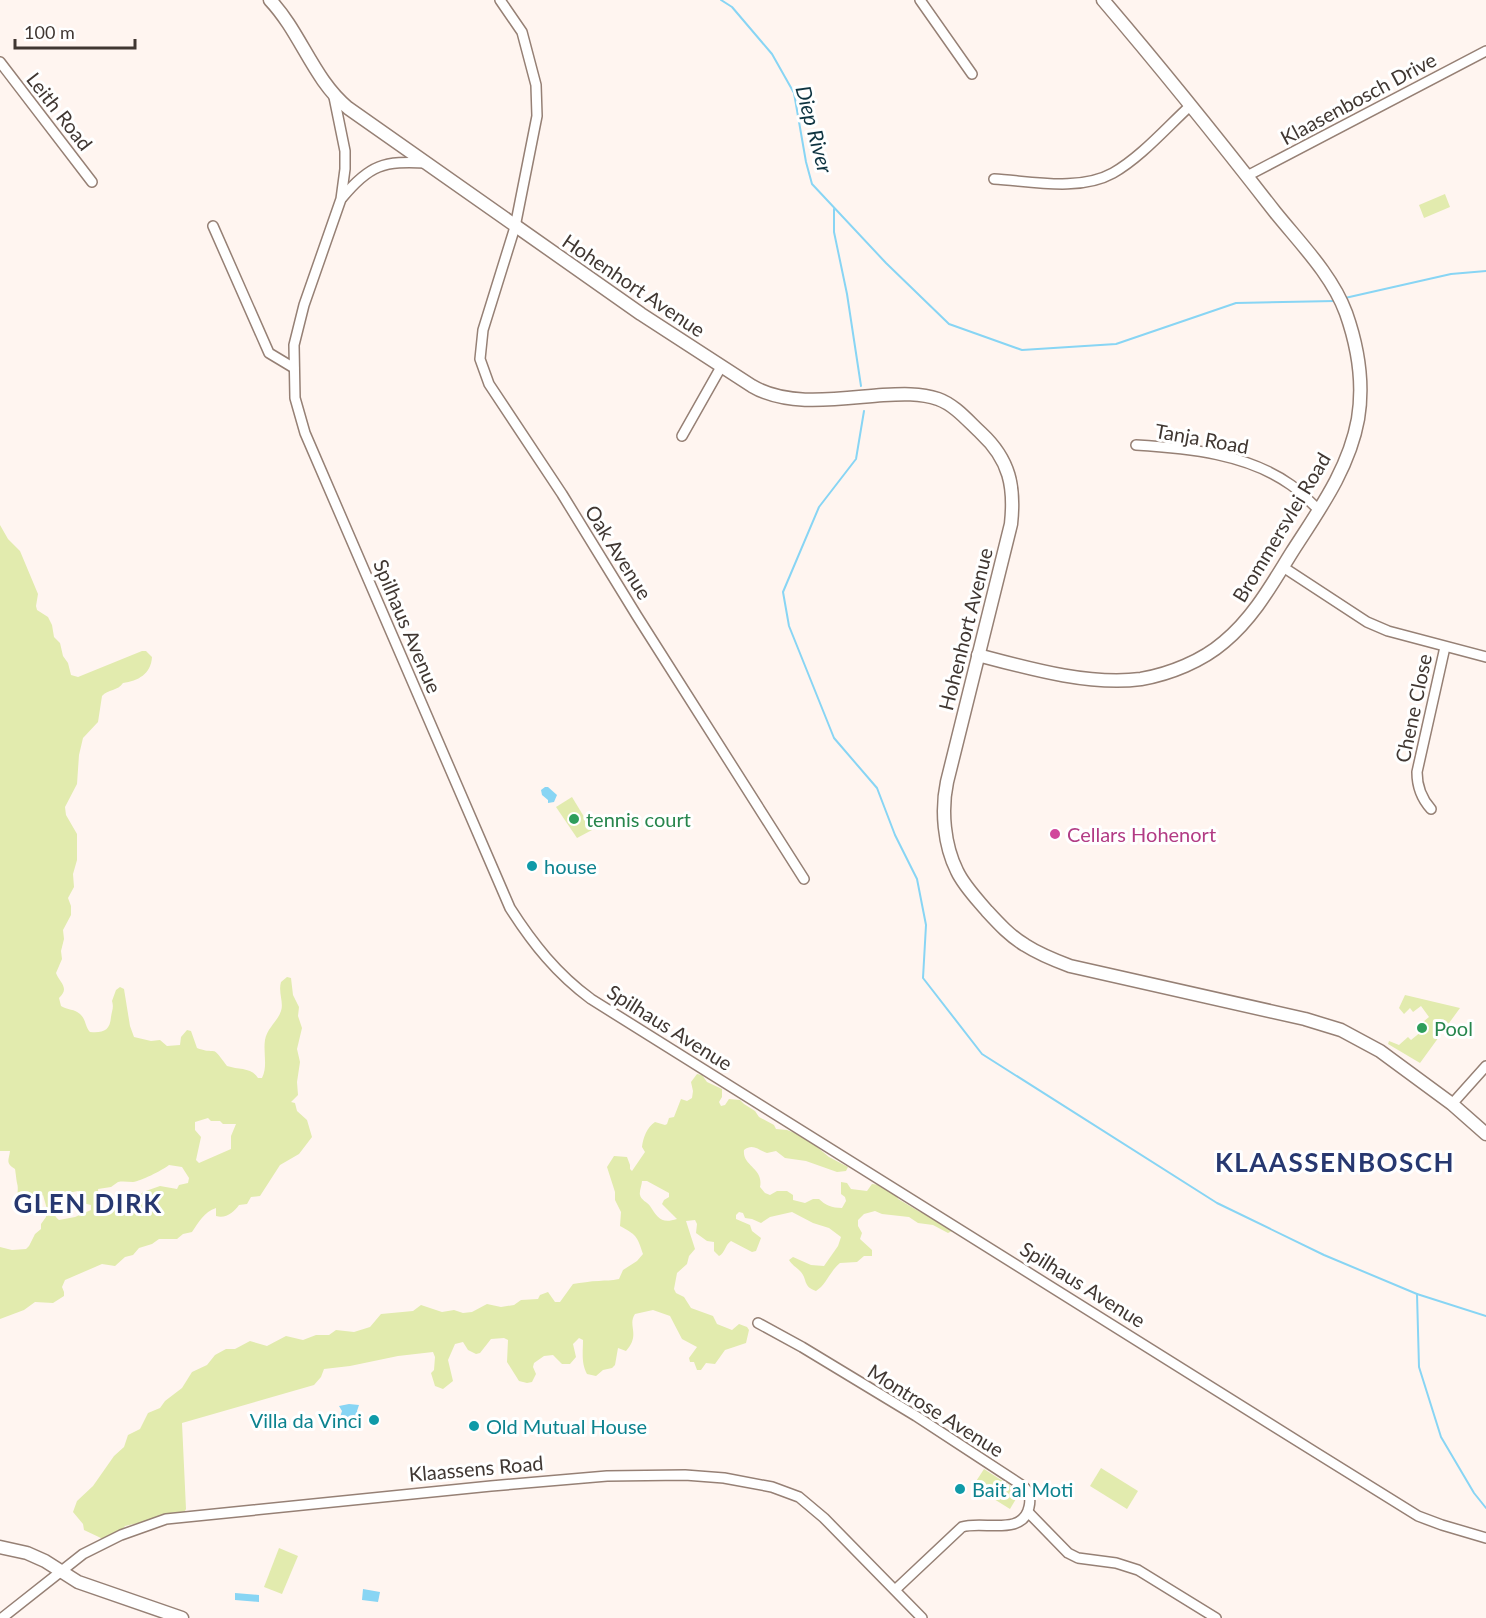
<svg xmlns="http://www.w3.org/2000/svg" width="1486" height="1618" viewBox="0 0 1486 1618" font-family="Lato,sans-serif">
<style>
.green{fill:#e2ebae;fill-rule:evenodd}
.water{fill:#88d5f4}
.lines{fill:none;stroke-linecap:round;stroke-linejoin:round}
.stream{stroke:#88d5f4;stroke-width:2}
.street-casing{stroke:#968075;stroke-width:12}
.secondary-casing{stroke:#968075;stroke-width:15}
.street{stroke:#fff;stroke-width:9}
.secondary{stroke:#fff;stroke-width:12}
.leisure-dot{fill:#2e9e5b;stroke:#fff;stroke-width:2}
.hotel-dot{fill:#d1479c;stroke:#fff;stroke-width:2}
.culture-dot{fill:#0f9aa8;stroke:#fff;stroke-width:2}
.labels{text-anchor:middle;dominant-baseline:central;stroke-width:6;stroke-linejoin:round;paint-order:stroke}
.street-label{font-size:20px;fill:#403732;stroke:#fff}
.leisure-label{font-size:20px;fill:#27864d;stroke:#fff;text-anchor:start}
.hotel-label{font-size:20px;fill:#b23c85;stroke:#fff;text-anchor:start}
.culture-label{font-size:20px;fill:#0d838f;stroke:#fff;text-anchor:start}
.water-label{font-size:21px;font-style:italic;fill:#0f3441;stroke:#fff}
.district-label{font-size:26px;font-weight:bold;letter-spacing:1.5px;fill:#273870;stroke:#fff}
</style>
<rect width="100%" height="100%" fill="#fff5f0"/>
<g class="green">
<polygon points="1445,194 1450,207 1424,218 1419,205"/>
<path d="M0 525 8 539 20 551 38 594 36 606 37 610 48 617 52 625 54 637 60 643 63 656 68 663 71 675 78 677 142 651H146L152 657C151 674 138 681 123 683 118 691 108 689 102 696L98 722 83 738 79 755 77 784 65 807 66 815 77 834V860L73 874 74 887 68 898 71 906V915L63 930 64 939 61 951 62 959 56 973C60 983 70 988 59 998L61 1006C67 1010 75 1009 80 1014 86 1019 85 1027 90 1032 103 1033 110 1031 111 1017 112 1010 114 1008 112 1001L116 990 120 987 124 989 130 1026 134 1037 151 1041 160 1040 167 1046 180 1045 181 1037 187 1030 191 1031 197 1048C218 1056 210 1042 227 1066 239 1070 251 1067 258 1078H262C268 1066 263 1053 265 1040 267 1028 278 1021 281 1011 284 1003 278 992 281 982L287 977 291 978 293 995 299 1007 298 1016 302 1028 297 1049 300 1062 297 1082 298 1095 291 1102 295 1103 297 1111 307 1120 312 1137 299 1154 280 1165 260 1196 251 1197 247 1204 239 1205C234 1212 226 1219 216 1216V1208C204 1212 199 1222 192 1232L183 1234 177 1239H159L152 1244 139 1248 133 1255 125 1257 115 1266 102 1264 65 1280 62 1287 64 1292V1296L53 1303 35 1302 24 1310 0 1319V1247L12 1250 26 1249 29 1246 35 1234 41 1229V1224L46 1217 47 1209 43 1195C38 1198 35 1198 29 1198 12 1198 20 1192 17 1183 16 1177 16 1175 15 1169 5 1163 9 1160 10 1151H0ZM208 1118 211 1121H220L223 1124H236L231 1136V1149L199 1163 196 1160 201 1137 195 1130V1122ZM169 1165 182 1167 189 1178 188 1183 179 1185 177 1189 160 1186 143 1192 137 1198 120 1201 108 1207H100L98 1189 111 1187 118 1182C123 1181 128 1182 133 1182 141 1181 161 1171 169 1165ZM78 1191 83 1203 91 1205V1210L75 1217 59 1220C46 1210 62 1200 68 1193Z"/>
<polygon points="572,797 592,830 577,838 556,807"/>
<polygon points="1405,995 1460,1008 1420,1063 1388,1044 1389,1041 1399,1045 1408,1037 1411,1040 1427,1027 1423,1022 1429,1017 1421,1006 1413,1012 1410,1008 1404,1014 1399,1008"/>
<path d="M697 1074 702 1075 707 1082 722 1089V1097L719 1102 721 1106 725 1105 729 1099 740 1100 744 1104 755 1111 759 1117 774 1125 776 1129 787 1130 805 1137 829 1157 848 1167 846 1171 837 1172 806 1161 785 1158 776 1151 767 1153C758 1150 753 1143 744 1150 742 1166 764 1168 760 1187L765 1193 770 1195 777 1191H787L793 1195V1200L805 1203 813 1199H819C825 1205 832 1208 842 1208L846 1201 845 1197 841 1194V1182L847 1183 851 1189 867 1191 872 1184 880 1185 896 1193 898 1199 920 1212 929 1213 947 1224 952 1231 948 1233 933 1225 918 1223 909 1217 882 1214 875 1211 864 1214 858 1220V1226L862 1233 860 1239 872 1250V1256H864L857 1262 840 1263C830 1271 826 1285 816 1291 802 1286 808 1279 800 1271 796 1267 792 1265 789 1260L793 1257 811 1265 824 1266 838 1246 841 1237 829 1228 813 1223 792 1212 770 1217 761 1223 752 1219 745 1218 743 1213 739 1212 736 1215V1219L750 1225 752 1231 761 1238 756 1251 752 1252 731 1241C725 1245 725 1253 719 1256L714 1251V1242L707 1241 696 1233 697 1224 695 1220 686 1221 695 1249 689 1256 687 1264 677 1273 674 1289 676 1293 684 1297 691 1308 713 1316 717 1324 732 1330 739 1324 747 1327 749 1330 746 1343 725 1350 715 1364 706 1363 701 1370H697L694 1362H690L689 1358 697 1347 682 1339 670 1316 653 1310 635 1314C627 1326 641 1334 626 1351L618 1348 615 1365 612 1368 603 1370 596 1376 587 1374C581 1362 583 1353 583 1340L579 1338 573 1344 576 1357 570 1364H562L553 1355 544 1356 534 1363 533 1367 536 1374 532 1382 527 1383 519 1381 507 1362 508 1340 504 1338 491 1339 480 1353 476 1354 468 1350 463 1342 455 1344 448 1360 453 1381 443 1389 435 1386 431 1373 434 1370 435 1357 433 1352 398 1356 350 1366 324 1369 321 1377 314 1385 182 1423 186 1509 184 1513 125 1526 121 1531 103 1539 84 1530 83 1524 73 1512 77 1501 93 1486 114 1456 124 1447 128 1435 140 1429 148 1413 160 1408 165 1401 182 1388 192 1372 207 1365 215 1355 226 1349H235L250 1341 267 1346 286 1336 303 1340 316 1335H329L336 1330 354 1332 370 1327 381 1314 413 1311 421 1305 442 1312 454 1310 463 1313 472 1312 487 1304 501 1307 514 1305 521 1300 538 1299 540 1295 548 1292 555 1302H560L573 1284C581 1283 590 1281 599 1281 606 1280 611 1281 619 1279L623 1270 637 1261 643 1254C637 1235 636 1235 620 1226L621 1212 615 1200V1192L607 1167 614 1156 627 1157 630 1165V1169L632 1171 645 1152 642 1147C643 1138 647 1127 655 1122L665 1125 667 1124 669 1118 674 1117 681 1099 687 1101 692 1098 693 1091 691 1082ZM642 1181H647L669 1193V1197L664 1200 662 1204 677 1219C661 1224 658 1218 650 1206 647 1202 641 1200 640 1195 639 1191 642 1185 642 1181Z"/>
<polygon points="1101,1468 1138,1491 1127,1509 1090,1486"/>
<polygon points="984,1469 1020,1492 1010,1509 973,1486"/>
<polygon points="279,1548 298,1556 282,1594 264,1587"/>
</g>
<g class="water">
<polygon points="545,787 548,787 557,795 554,802 548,803 548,800 542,795 541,790"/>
<polygon points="349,1404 359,1405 357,1411 360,1416 350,1418 340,1417 342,1411 339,1406"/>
<polygon points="363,1589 380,1592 378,1602 362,1600"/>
<polygon points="235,1593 259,1595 259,1602 235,1600"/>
</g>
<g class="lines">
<g class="stream">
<polyline points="721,0 732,7 772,54 794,93 806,162 812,184 886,263 949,324 1022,350 1116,344 1236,303 1335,301"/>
<polyline points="834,209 834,232 847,294 861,386"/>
<polyline points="1345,298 1451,274 1486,271"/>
<polyline points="864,411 856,459 819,507 783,592 789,626 834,738 877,788 895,835 917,879 926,925 923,978 982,1054 1217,1203 1324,1255 1417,1294 1419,1367 1441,1437 1474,1493 1486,1508"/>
<polyline points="1417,1294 1486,1316"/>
</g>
<defs>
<g id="street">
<polyline points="500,0 522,32 536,85 537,116 515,227 483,330 480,359 489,384 562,494 637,616 804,879"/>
<polyline points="920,0 972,74"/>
<polyline points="0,62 92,182"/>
<path d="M334 97 345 151V169L341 199 304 305 294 345 295 398 305 433 510 908C533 944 557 974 591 999L1315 1452 1418 1516 1442 1525 1486 1538"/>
<polyline points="1247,176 1486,51"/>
<path d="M994 179C1030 181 1079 192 1113 173 1141 157 1166 128 1190 106"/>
<path d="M342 198C370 164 384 161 426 163"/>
<polyline points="213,226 269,353 294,368"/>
<polyline points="682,436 721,367"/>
<path d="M1136 445C1188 448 1248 454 1291 485 1301 492 1310 502 1319 510"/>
<polyline points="1283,567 1367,622 1388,631 1486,657"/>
<path d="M1431 809C1421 798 1417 787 1417 772L1445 647"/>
<polyline points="1452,1104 1486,1066"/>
<path d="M758 1323 802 1347 916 1416 1023 1486C1029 1491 1031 1499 1029 1507 1023 1537 982 1520 962 1527L895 1590"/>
<polyline points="1028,1512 1068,1553 1078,1558 1116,1563 1138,1570 1216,1618"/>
<polyline points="2,1618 83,1554 121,1535 166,1519 491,1486 607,1476 685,1475 724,1478 772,1487 799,1497 824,1518 922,1618"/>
</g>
<g id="secondary">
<path d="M270 0C301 33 313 79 348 108L641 314 752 386C789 408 842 398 883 395 901 394 920 393 938 399 955 405 968 421 981 433 1010 460 1015 487 1011 524L947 782C941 810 944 845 957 871 964 886 977 899 987 911 999 924 1010 936 1025 945 1039 954 1054 960 1070 966L1305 1019 1341 1030 1380 1051 1452 1104 1486 1134"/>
<path d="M978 655C1027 668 1090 686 1141 679 1170 674 1202 661 1224 642 1254 617 1272 584 1292 552 1319 510 1349 469 1358 419 1364 383 1358 347 1346 313 1332 275 1300 243 1275 212 1219 140 1162 69 1103 0"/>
<polyline points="0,1547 27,1553 45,1561 78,1582 182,1618"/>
</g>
</defs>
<use href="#street" class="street-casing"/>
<use href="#secondary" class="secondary-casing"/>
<use href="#street" class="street"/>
<use href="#secondary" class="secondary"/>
</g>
<g class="leisure-dot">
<circle cx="574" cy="819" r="6"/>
<circle cx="1422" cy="1028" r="6"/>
</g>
<circle class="hotel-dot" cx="1055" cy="834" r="6"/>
<g class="culture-dot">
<circle cx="532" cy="866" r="6"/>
<circle cx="374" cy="1420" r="6"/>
<circle cx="474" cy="1426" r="6"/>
<circle cx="960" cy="1489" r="6"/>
</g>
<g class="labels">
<g class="street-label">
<text transform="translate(1358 98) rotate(-28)">Klaasenbosch Drive</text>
<text transform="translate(60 111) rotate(52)">Leith Road</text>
<text transform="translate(634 285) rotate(34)">Hohenhort Avenue</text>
<text transform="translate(1202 438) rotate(10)">Tanja Road</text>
<text transform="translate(1281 527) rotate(-59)">Brommersvlei Road</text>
<text transform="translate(619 552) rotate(58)">Oak Avenue</text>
<text transform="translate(408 626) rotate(67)">Spilhaus Avenue</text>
<text transform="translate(965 629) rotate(-76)">Hohenhort Avenue</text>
<text transform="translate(1413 708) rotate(-78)">Chene Close</text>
<text transform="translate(670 1027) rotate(32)">Spilhaus Avenue</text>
<text transform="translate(1083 1284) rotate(32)">Spilhaus Avenue</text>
<text transform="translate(936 1410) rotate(32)">Montrose Avenue</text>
<text transform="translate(476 1468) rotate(-5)">Klaassens Road</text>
</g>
<g class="leisure-label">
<text x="586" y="819">tennis court</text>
<text x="1434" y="1028">Pool</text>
</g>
<g class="hotel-label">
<text x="1067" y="834">Cellars Hohenort</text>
</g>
<g class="culture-label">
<text x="544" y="866">house</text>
<text x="362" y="1420" text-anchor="end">Villa da Vinci</text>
<text x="486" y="1426">Old Mutual House</text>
<text x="972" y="1489">Bait al Moti</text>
</g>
<g class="water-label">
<text transform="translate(815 129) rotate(75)">Diep River</text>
</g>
<g class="district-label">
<text x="1335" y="1162">KLAASSENBOSCH</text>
<text x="88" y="1203">GLEN DIRK</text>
</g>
</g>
<path d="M15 39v9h120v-9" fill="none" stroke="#403732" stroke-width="3"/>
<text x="24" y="39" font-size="18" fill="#403732" stroke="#ffffff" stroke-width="4.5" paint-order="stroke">100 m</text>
</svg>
